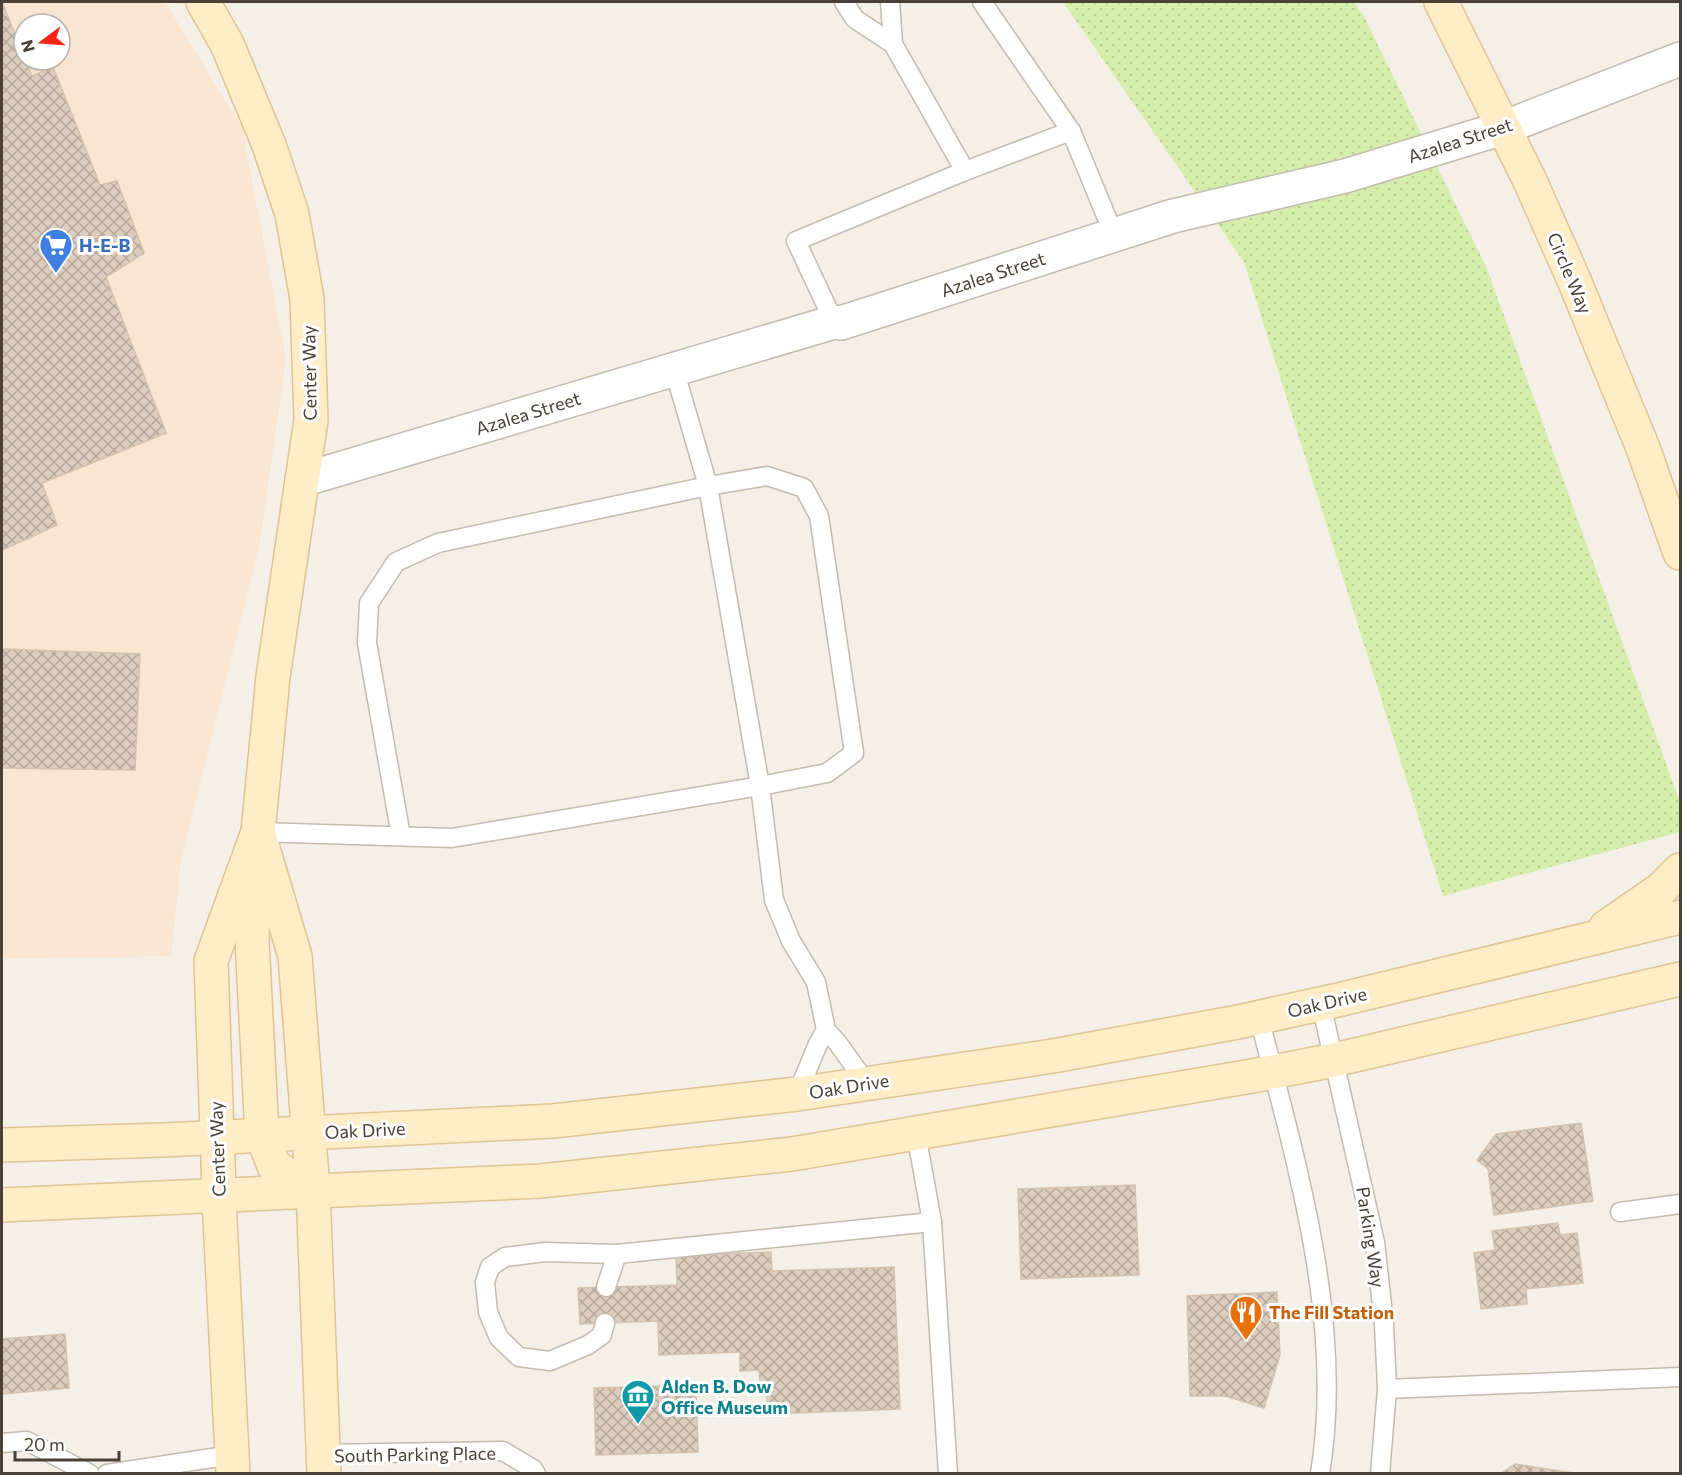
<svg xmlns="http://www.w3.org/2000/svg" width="1682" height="1475" viewBox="0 0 1682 1475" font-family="Commissioner,sans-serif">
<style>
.commercial{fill:#f9e5d0;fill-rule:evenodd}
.park{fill:url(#park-dots)}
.building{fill:url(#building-cross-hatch);stroke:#d4c2ae;stroke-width:1.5}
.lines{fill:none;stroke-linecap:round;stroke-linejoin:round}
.lane-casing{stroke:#c5baac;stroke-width:21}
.street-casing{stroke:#c5baac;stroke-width:36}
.secondary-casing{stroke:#dec494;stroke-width:36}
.lane{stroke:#fff;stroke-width:18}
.street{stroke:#fff;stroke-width:33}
.secondary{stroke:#ffedc8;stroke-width:33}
.labels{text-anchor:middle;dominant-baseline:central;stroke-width:6;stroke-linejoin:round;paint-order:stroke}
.street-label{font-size:18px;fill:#4a4035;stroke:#fff}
.shop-label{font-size:18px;font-weight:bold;fill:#366cbe;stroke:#fff;text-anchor:start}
.food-label{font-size:18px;font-weight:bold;fill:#c56008;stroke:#fff;text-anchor:start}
.culture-label{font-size:18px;font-weight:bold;fill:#0d838f;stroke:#fff;text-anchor:start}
</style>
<defs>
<pattern id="park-dots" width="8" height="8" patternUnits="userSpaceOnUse" patternTransform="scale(1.5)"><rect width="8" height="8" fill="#d6eeac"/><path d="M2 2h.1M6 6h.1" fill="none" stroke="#b9cd95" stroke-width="1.8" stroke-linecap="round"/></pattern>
<pattern id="building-cross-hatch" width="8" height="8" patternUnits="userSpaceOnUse" patternTransform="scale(1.5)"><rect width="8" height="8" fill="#dccdbe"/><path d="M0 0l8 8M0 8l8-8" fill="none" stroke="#b4a89b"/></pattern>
</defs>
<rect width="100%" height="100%" fill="#f5f0e7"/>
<path class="commercial" d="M2 2H165L242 128 286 359 259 548 181 861 171 956 2 959ZM24 24H60V60H24Z"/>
<polygon class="park" points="1063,2 1354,2 1364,16 1487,269 1680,802 1680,832 1443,896 1244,262"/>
<g class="building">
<polygon points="2,2 32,76 53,67 100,185 117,181 144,253 106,277 166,433 42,483 57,525 2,550"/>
<polygon points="2,649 140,654 135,770 2,768"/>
<polygon points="1581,1123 1593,1201 1494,1215 1488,1169 1477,1160 1496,1134"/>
<polygon points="1135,1185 1139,1275 1021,1279 1018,1189"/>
<polygon points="1558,1223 1560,1235 1577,1233 1583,1283 1526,1289 1527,1304 1481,1309 1474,1253 1495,1250 1492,1231"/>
<polygon points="771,1252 772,1271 894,1267 900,1409 768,1414 767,1393 761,1393 759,1370 740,1371 740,1352 659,1355 658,1321 580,1324 578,1288 677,1285 676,1256"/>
<polygon points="1277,1292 1280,1355 1264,1408 1225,1396 1190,1396 1187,1296"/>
<polygon points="65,1334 69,1388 2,1394 2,1339"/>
<polygon points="696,1385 698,1452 596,1455 594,1388"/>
<polygon points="1515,1464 1580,1474 1500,1474"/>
</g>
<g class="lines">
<defs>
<g id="lane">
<polyline points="844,2 855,19 893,44"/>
<polyline points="890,2 893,44 965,171"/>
<polyline points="1071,131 1114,235"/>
<polyline points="834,322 796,241 965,171 1071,131 982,2"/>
<polyline points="674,369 708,486 767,476 804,488 819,516 854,753 827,773 760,786 774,900 791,941 816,982 826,1030 837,1042 867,1084"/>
<polyline points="258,832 452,838 760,786 708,486 438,543 396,562 369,603 367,643 401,836"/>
<polyline points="1321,1004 1375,1242 1384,1324 1387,1389 1380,1474"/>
<path d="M1259 1017C1296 1163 1345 1322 1320 1474"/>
<polyline points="797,1094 818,1044 826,1030"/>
<polyline points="916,1133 932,1222"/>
<polyline points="1620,1212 1680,1204"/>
<polyline points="606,1287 617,1254"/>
<polyline points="605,1323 602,1335 588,1345 550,1361 519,1357 499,1338 488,1312 485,1282 490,1267 505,1257 545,1252 617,1254 932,1222 948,1474"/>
<polyline points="1387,1389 1680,1377"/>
<polyline points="2,1443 27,1441 90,1474"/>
<polyline points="323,1454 503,1451 533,1469 536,1474"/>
<polyline points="107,1474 232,1455"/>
</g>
<polyline id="street" points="302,480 834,322 841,323 1173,216 1345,176 1503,128 1680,59"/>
<g id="secondary">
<polyline points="203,2 227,44 269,145 292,214 307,299 311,420 273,677 258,832 211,961 220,1219 233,1474"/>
<polyline points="1441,2 1530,181 1574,280 1643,448 1680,553"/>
<polyline points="258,832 295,956 313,1190 324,1474"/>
<polyline points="256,864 252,940 262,1135 274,1166 313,1190"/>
<polyline points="1606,927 1661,889 1680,870"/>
<polyline points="2,1145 163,1140 553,1121 797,1094 1053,1056 1238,1022 1338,1000 1680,917"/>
<polyline points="2,1205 541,1181 792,1154 1252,1076 1334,1060 1680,979"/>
</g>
</defs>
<use href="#lane" class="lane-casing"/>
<use href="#street" class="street-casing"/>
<use href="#secondary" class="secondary-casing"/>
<use href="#lane" class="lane"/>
<use href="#street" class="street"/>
<use href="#secondary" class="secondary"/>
</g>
<defs>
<symbol id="supermarket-pin" viewBox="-11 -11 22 30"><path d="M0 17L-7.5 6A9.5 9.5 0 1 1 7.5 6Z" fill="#3f7fe0" stroke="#fff"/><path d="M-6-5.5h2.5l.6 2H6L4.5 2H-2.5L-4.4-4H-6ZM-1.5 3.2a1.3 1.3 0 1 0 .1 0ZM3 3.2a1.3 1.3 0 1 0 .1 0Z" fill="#fff"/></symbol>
<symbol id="restaurant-pin" viewBox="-11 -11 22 30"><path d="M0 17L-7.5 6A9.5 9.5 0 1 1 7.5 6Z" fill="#e8710a" stroke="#fff"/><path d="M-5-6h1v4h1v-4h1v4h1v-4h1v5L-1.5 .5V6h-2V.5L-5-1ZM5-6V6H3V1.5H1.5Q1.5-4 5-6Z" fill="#fff"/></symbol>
<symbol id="museum-pin" viewBox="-11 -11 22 30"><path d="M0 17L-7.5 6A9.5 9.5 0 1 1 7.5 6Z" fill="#0f9aa8" stroke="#fff"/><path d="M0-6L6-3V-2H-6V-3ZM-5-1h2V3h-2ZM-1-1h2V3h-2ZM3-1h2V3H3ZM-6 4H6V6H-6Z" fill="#fff"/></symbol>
</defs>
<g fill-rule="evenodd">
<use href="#supermarket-pin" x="37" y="226" width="38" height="52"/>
<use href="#restaurant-pin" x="1227" y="1293" width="38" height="52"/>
<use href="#museum-pin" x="619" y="1377" width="38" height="52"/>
</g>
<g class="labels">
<g class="street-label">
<text transform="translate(1460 140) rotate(-18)">Azalea Street</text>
<text transform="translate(1570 273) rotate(67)">Circle Way</text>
<text transform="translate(993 274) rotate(-18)">Azalea Street</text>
<text transform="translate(309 373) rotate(-91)">Center Way</text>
<text transform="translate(528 413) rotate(-17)">Azalea Street</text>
<text transform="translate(1327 1002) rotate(-13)">Oak Drive</text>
<text transform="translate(849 1086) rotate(-9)">Oak Drive</text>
<text transform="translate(365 1130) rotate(-3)">Oak Drive</text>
<text transform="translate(217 1149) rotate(-92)">Center Way</text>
<text transform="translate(1371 1237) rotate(81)">Parking Way</text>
<text transform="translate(415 1454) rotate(-1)">South Parking Place</text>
</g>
<g class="shop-label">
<text x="79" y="245">H-E-B</text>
</g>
<g class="food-label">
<text x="1269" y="1312">The Fill Station</text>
</g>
<g class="culture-label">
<text x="661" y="1386">Alden B. Dow<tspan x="661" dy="21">Office Museum</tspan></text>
</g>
</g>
<rect width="1682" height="1475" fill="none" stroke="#4a4035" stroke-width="6"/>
<g transform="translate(42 42) rotate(254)"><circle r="28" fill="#ffffff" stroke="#b7b3ae" stroke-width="1.5"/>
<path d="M0-4.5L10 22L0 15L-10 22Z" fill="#ff2415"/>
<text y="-9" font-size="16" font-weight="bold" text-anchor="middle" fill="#4a4035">N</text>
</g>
<path d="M15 1451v9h104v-9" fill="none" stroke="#4a4035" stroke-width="3"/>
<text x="24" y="1451" font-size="18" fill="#4a4035" stroke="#ffffff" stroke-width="4.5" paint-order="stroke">20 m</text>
</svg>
